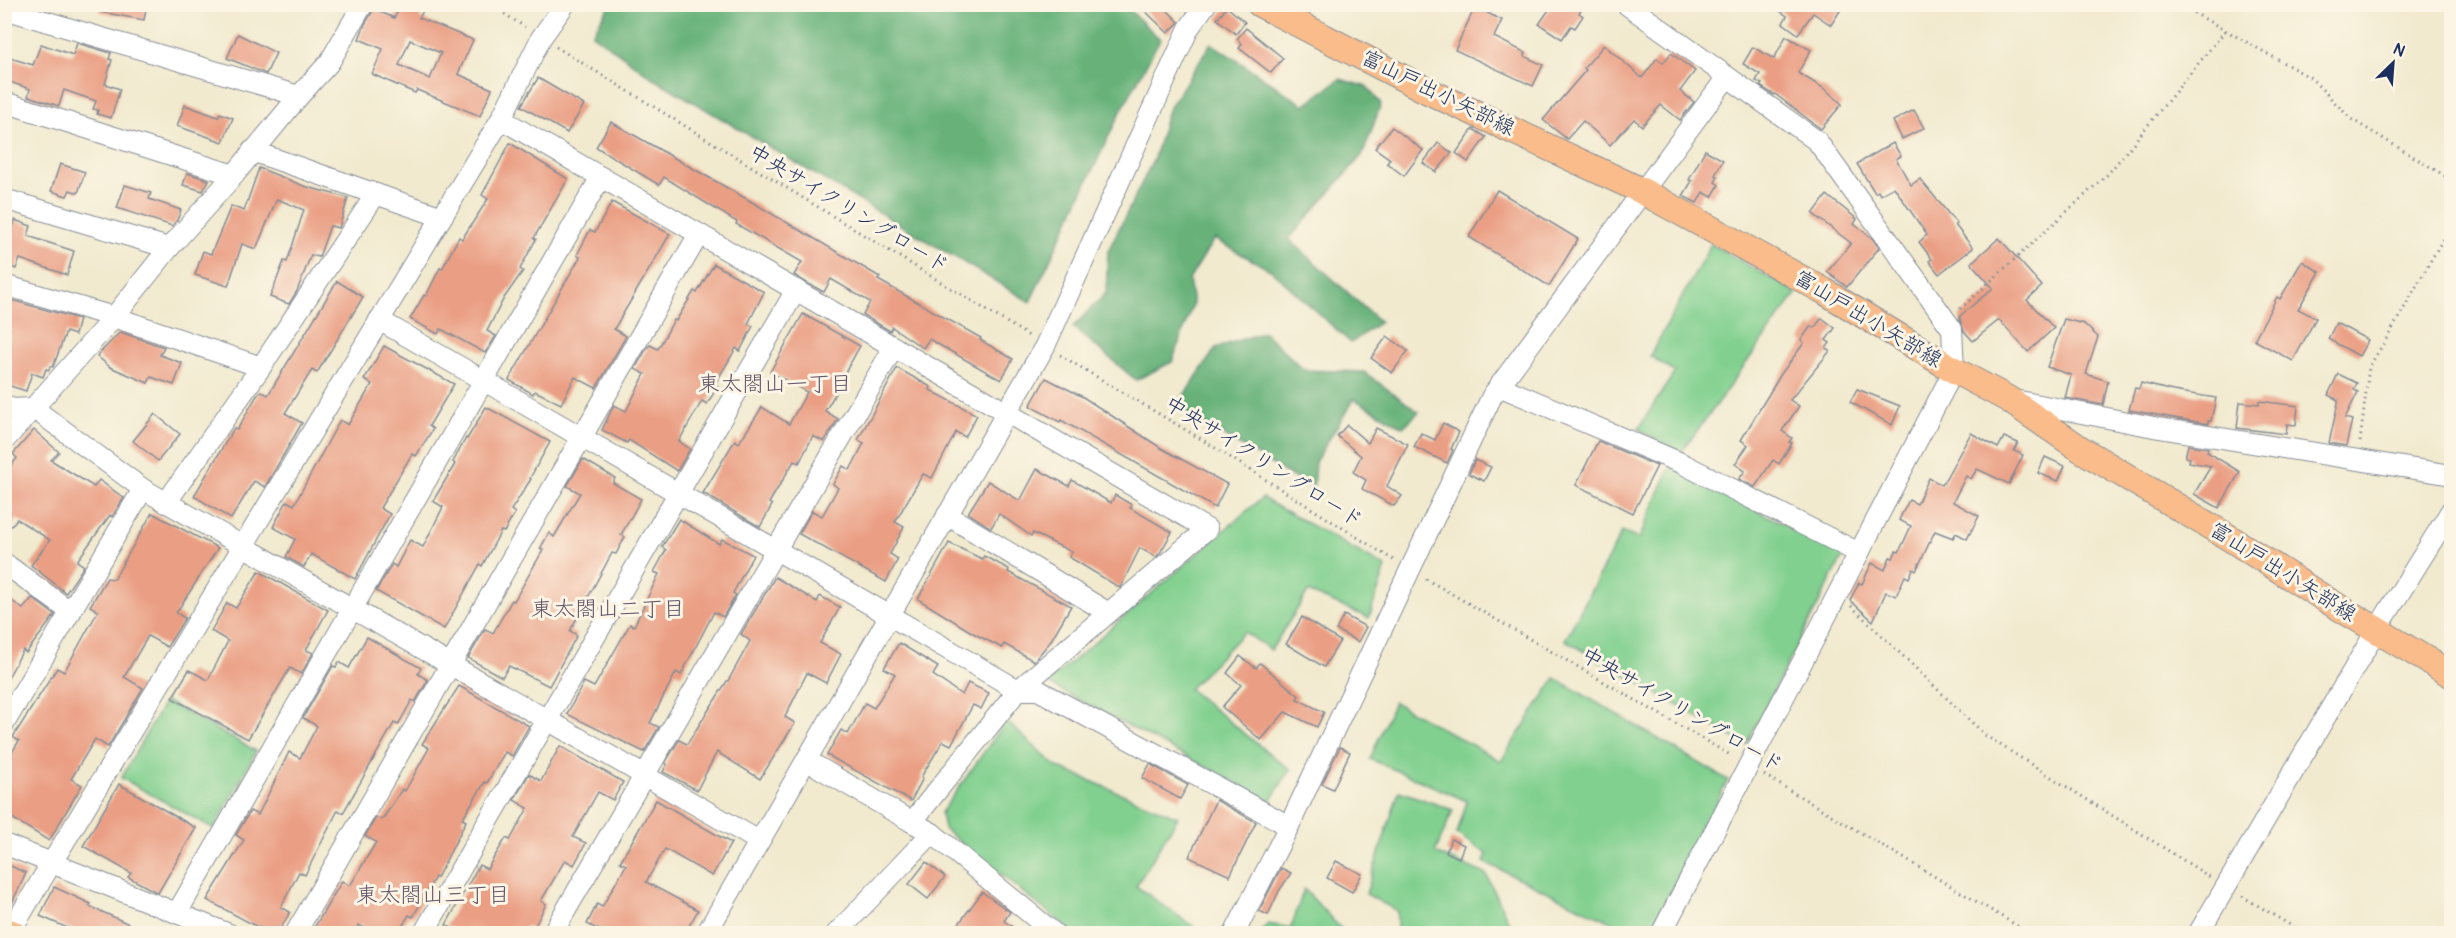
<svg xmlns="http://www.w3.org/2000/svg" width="2456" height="938" viewBox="0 0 2456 938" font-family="Pangolin,'Klee One',sans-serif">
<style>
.green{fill:#81d08f;stroke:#4e8076;stroke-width:1.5}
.forest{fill:#68b27a;stroke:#42706c;stroke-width:1.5}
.building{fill:#ea9f84;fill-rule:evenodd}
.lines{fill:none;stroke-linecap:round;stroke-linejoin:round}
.minor-casing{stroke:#868c96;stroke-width:22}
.major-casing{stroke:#868c96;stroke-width:28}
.path{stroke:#868c96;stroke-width:3;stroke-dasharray:1.5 4.5;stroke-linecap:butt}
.minor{stroke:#fff;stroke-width:20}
.major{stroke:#f9bc8a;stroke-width:26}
.labels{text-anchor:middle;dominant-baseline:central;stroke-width:6;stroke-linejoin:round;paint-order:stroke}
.street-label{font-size:21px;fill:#1b2f5e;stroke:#fcf5e5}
.neighbourhood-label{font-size:22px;fill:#63566b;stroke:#fcf5e5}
</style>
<rect width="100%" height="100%" fill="#fcf5e5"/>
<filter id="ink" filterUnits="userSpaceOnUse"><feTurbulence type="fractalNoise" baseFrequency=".0167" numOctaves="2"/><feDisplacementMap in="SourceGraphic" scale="12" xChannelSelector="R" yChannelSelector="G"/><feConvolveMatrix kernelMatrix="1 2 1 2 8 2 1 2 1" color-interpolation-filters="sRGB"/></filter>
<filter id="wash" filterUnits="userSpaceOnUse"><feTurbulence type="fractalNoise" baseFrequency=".008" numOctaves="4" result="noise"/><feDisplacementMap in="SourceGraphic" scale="24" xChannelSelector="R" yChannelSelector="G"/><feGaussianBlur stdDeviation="1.35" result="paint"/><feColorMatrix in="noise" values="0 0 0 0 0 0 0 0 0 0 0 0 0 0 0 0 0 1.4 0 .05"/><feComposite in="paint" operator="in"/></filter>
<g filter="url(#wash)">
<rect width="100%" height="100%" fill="#f1eacf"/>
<g class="green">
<polygon points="1711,244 1797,293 1681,453 1638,429 1675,372 1650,356"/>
<polygon points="1670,467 1844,554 1746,745 1565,640 1622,532 1639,539"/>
<polygon points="1262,498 1386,567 1369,618 1308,592 1271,650 1244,632 1189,689 1290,770 1270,801 1047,683"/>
<polygon points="1555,678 1728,780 1649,933 1635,933 1484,862 1487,854 1457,834 1467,801 1370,759 1394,702 1501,761"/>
<polygon points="165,701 256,751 214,829 121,778"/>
<polygon points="1006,721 1057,767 1178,817 1136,886 1198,930 1198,933 1074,933 944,829 941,813"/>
<polygon points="1399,791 1453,810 1435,853 1486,874 1514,933 1397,933 1397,911 1366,894"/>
<polygon points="1304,889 1345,933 1259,933 1269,924 1291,928"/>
</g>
<g class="forest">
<polygon points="1124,5 1160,39 1118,117 1030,302 653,78 592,34 610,5"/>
<polygon points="1211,43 1304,105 1340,79 1367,87 1381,104 1363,154 1289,239 1380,322 1351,343 1272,271 1214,239 1189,280 1193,304 1172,362 1136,380 1073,327 1106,293 1108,251 1154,158 1168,110"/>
<polygon points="1264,332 1304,370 1364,372 1419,412 1403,427 1354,399 1315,462 1313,489 1176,407 1216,348"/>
</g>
<g id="blocks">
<g class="building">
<polygon points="100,4 147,4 144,20 100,12"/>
<path d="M402 4H427L419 18 473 40 458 74 492 89 480 116 417 90 415 93 372 74 383 49 359 39 365 24 374 9 394 18ZM410 40 441 53 430 79 399 65Z"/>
<polygon points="1138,4 1161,4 1179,22 1168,33"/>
<polygon points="1553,4 1585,4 1579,13 1583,16 1575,28 1571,26 1562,39 1539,24"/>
<polygon points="1770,4 1830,4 1840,11 1831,25 1813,13 1798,34 1783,23 1787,16"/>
<polygon points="1227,7 1245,22 1236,34 1217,19"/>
<polygon points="1475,7 1502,20 1494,37 1526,53 1524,56 1543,65 1533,86 1455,50"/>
<polygon points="1246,28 1283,58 1271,73 1239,48 1242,44 1237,39"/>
<polygon points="238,34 276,53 266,74 227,58"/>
<polygon points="1786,36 1811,50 1798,73 1825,89 1842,104 1821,129 1775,94 1774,95 1760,86 1762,84 1756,81 1760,74 1743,64 1753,47 1774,59"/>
<polygon points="77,43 111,53 109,59 112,60 105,84 120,89 111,118 97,114 98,110 93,109 96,101 64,90 59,106 28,96 30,89 4,80 4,56 33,65 41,44 73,55"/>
<polygon points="1604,45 1642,78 1657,58 1663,63 1671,53 1695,71 1680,91 1694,102 1680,120 1661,105 1642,126 1634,119 1610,145 1583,121 1567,139 1543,120 1586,70 1584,68"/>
<polygon points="538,78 584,105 567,133 521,106"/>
<polygon points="185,105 218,117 220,113 233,118 223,142 177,126"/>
<polygon points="1914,110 1924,128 1902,139 1893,121"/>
<polygon points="611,122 745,198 880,277 878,280 981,338 980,340 1013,359 1001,380 929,339 923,348 892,327 890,331 885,328 863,315 870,302 831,279 824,292 807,283 794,275 802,262 736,224 737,222 664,177 659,185 596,147"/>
<polygon points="1392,127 1423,150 1404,176 1387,163 1390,159 1375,148"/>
<polygon points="1473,129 1486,137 1468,162 1456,153"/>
<polygon points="510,143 568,179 534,238 536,239 520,269 523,271 504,298 487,331 496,336 485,353 441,329 438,334 410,319 424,295 426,296 440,268 442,269 459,237 462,239 488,199 482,195"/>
<polygon points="1438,143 1452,153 1436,172 1423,163"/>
<polygon points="1893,143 1901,156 1896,159 1911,185 1920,179 1957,224 1955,225 1973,248 1939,274 1929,261 1932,259 1919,242 1927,235 1894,187 1880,195 1878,191 1875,193 1857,164"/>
<polygon points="1705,150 1723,160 1715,175 1718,177 1715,182 1719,185 1712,197 1703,192 1697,203 1683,196 1692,181 1689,180"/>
<polygon points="60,164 85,172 78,193 70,190 67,196 51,191"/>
<polygon points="259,168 304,186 348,198 339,228 330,226 319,257 311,255 297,291 289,304 270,297 284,261 287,262 304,210 277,199 256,249 242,244 228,286 195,275 203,251 211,254 231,206 244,211"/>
<polygon points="187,173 209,180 203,191 183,185"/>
<polygon points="125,185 151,193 149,199 181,210 177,220 172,226 117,208"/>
<polygon points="1497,190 1578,239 1549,286 1469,237"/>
<polygon points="1827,195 1857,219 1854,224 1873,239 1879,248 1847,287 1827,272 1851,243 1813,214"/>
<polygon points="612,202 670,234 614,329 626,336 596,388 575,377 561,404 535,391 533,394 509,380 580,257 577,255 590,230 595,232"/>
<polygon points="15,220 31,226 28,236 74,251 67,275 20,259 16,269 4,264 4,225 13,228"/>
<polygon points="1999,238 2042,286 2027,300 2054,328 2028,352 1999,320 1973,341 1964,331 1960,319 1960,316 1993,288 1971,263"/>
<polygon points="2302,261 2320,272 2298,309 2316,318 2293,361 2254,340 2277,297 2280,299"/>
<polygon points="714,264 764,292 748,324 753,326 740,351 736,348 715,384 718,386 707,404 702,401 679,441 690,449 677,471 629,440 627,443 602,430 614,405 626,411 645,374 635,369 647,348 650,345 658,349 674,320 676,321 694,291 697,293"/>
<polygon points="337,281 363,297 317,373 312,370 285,413 302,423 265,487 254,481 231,519 194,496 234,428 237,430 256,397 261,391 268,395"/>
<polygon points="4,298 79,319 75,335 66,332 53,367 50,366 49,370 46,369 43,377 32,373 26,391 4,384 4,348 10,329 4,327"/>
<polygon points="803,314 860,346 842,378 844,379 825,411 838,419 824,442 813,436 799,463 794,461 769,503 772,505 760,527 703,493 735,440 739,443 762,407 789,424 807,392 770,372"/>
<polygon points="1822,318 1835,328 1826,340 1830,343 1826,348 1830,351 1790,400 1799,406 1782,431 1792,438 1789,442 1792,443 1779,464 1773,460 1755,487 1739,479 1745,471 1735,464 1748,445 1741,440 1781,374 1804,343 1801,340 1811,326 1814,328"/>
<polygon points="2064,319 2084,324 2098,337 2086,374 2108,381 2103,405 2065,398 2071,375 2047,367"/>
<polygon points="2336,323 2368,340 2359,356 2328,339"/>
<polygon points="120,332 164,347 160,355 182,363 174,385 151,377 148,383 110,367 97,356"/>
<polygon points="1387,336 1408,351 1392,373 1371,358"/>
<polygon points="384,346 454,384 429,426 433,429 416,456 412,454 380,508 390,514 355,579 311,554 304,567 286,557 295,539 273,527 287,501 294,505 340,420 348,425 372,384 364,380"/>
<polygon points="897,368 931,387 930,390 977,415 965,437 956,432 932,478 923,474 895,522 904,527 890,554 898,559 886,582 799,534 812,511 822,516 838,488 833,484 843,466 850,470 864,443 858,440"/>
<polygon points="2338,374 2357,383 2354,390 2358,392 2345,418 2352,420 2346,446 2329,443 2338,403 2338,400 2328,395"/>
<polygon points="1046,378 1083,397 1161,448 1227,484 1215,508 1061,420 1060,422 1030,406"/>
<polygon points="2141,383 2173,391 2216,398 2211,421 2208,421 2208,424 2129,410 2135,388 2139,389"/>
<polygon points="1857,389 1900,406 1892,425 1850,402"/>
<polygon points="2259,401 2298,406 2296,425 2287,424 2286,434 2237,428 2240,402 2259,404"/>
<polygon points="486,407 550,442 530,478 531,479 511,510 515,513 504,532 501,531 482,566 480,564 444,629 376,591 392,564 396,567 410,540 423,547 443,507 433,501 455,464 453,462 466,438 467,439"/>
<polygon points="155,414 180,434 158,461 133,441"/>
<polygon points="1443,423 1459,432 1451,449 1453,450 1447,463 1414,447 1421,433 1435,440"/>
<polygon points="1347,425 1368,443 1376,428 1408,444 1387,486 1402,496 1394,506 1362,489 1366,480 1353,472 1361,456 1337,436"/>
<polygon points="34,430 59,452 51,460 94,487 99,480 124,498 112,517 110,515 77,561 84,566 66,593 31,565 50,540 17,519 4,534 4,475 17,458 13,454"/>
<polygon points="1971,433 1998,448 2004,437 2018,443 2014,451 2023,455 2009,484 1977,469 1971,479 1966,476 1953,502 1979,516 1967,539 1956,533 1953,538 1935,531 1916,571 1913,569 1909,578 1905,576 1896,596 1886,592 1873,621 1850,600 1859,583 1862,584 1872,563 1885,570 1890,557 1893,558 1896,551 1899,552 1911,526 1899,520 1909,500 1917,504 1929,478 1942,485"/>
<polygon points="1598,441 1657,466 1633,513 1576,485"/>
<polygon points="2188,445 2208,448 2207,452 2240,472 2219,508 2194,494 2211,466 2189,462 2190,458 2185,457"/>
<polygon points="2045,457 2065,466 2058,481 2038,473"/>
<polygon points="583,459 615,478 613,483 641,499 621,535 625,537 616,554 612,553 570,631 577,635 549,686 509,666 502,677 468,658 485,629 493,633 512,600 514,601 543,550 540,549 549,533 554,537 580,493 567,486"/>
<polygon points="1475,460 1491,467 1484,481 1469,474"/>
<polygon points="1037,469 1069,486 1072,480 1111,503 1115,495 1132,505 1130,508 1172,532 1160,553 1156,557 1140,548 1120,588 1069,557 1072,552 1033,533 1031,536 999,514 991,528 968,513 988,481 1020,501"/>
<polygon points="152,513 218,548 176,613 185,618 167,647 148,636 124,677 143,688 108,747 95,739 71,779 82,785 49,841 4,813 4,765 19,741 13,737 57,668 64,672 98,611 90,606 107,578 114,579"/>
<polygon points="679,519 719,544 722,539 753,555 733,593 736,595 723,617 714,612 681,675 676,672 650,723 659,727 644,752 567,714 584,682 594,687 630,624 634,626 659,574 654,572 666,550 662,547"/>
<polygon points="949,543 982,559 984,556 1009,569 1008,572 1071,606 1050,642 1034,661 1004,644 1002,648 973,633 918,599"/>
<polygon points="259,571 328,610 306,650 313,653 301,674 290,668 248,739 172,698 189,670 208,680 228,641 211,631 227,603 236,608"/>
<polygon points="775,577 817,602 820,596 840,607 820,643 841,654 826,683 807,673 785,717 795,723 760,779 717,752 697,790 663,772 667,764 665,763 679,740 687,744 727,681 728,681 750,641 741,634"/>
<polygon points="4,595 23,609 32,598 55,615 26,653 23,650 4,685"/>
<polygon points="1344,615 1366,627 1358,642 1336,630"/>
<polygon points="1302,617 1340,641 1324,667 1286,644"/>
<polygon points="367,637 421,668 418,674 428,680 415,702 412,700 398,725 394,723 343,813 338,810 305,875 299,872 281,907 290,912 278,933 269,933 207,900 244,840 236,835 250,811 258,815 289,752 300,758 317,726 303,718 333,666 336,667 339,662 349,668"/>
<polygon points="899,643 938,667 933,675 962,695 968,683 989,693 981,709 973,705 951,745 943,741 921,777 923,778 911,801 827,755 841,730 848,734 865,703 874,708 895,674 884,668"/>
<polygon points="1240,656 1256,668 1260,663 1299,696 1297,699 1324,712 1317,727 1285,712 1261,740 1222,707 1241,685 1227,673"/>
<polygon points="459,686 529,726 512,756 505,752 487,783 485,782 462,819 466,821 437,878 435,877 413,917 409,915 398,933 373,933 359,925 355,933 311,933 342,881 350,886 376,842 365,836 376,817 382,820 402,789 405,791 429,748 422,744"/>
<polygon points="560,746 623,782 613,800 598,792 573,837 586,843 574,865 565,860 541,901 546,904 533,930 526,926 522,933 461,933 446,925 479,865 487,869 506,838 510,840 528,808 514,800 529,774 541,781"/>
<polygon points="1340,747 1350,752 1333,789 1322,784"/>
<polygon points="1150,764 1188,785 1180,799 1142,778"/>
<polygon points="119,784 196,828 158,893 128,877 131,873 83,846"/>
<polygon points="656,800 731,843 712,876 665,849 646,882 698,910 685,933 605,933 587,924 597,904 602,907 626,865 620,862"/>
<polygon points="1216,800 1256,822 1230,876 1189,857"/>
<polygon points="1451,839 1464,845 1459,858 1446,852"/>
<polygon points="1336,861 1362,874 1352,892 1327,878"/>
<polygon points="926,862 945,877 928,899 909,884"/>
<polygon points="4,863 26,873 6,916 4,915"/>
<polygon points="1281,868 1291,873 1279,891 1268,915 1259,911"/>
<polygon points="54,887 91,904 89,906 149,933 79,933 40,916"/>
<polygon points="982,892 1010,912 1004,921 1022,933 952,933"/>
</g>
</g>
</g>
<g filter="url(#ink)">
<use href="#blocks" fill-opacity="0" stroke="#868c96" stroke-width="1.5"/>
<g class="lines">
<defs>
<g id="minor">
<polyline points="1626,4 1817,141 1952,329 1954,370 1661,934"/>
<polyline points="4,9 299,96"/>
<polyline points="4,102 234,175"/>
<polyline points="501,119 1207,529 1018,690 912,822 806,760"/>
<polyline points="252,151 442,217"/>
<polyline points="4,199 169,248"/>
<polyline points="4,285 114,317 261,367"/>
<polyline points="379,320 1018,690 1038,690 1289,826"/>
<polyline points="1499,386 1681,463 1859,553"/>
<polyline points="2014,400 2159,428 2452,475"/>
<polyline points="4,404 11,409 33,408 143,489 759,841"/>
<polyline points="4,441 114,317 169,248 234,175 299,96 329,63 363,4"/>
<polyline points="166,503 261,367 376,194"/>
<polyline points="947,515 1107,612"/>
<polyline points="4,563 71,612"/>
<polyline points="4,724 143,489"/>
<polyline points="912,822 932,833 1055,934"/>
<polyline points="4,844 229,934"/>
<polyline points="177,913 601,177"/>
<polyline points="10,932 501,119 541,38 565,4"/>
<polyline points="295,934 699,234"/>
<polyline points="423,934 796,290"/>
<polyline points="552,934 894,347"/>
<polyline points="706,934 1045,346 1189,28 1206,4"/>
<polyline points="836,934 932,833"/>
<polyline points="1234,934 1289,826 1492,396 1727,77"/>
<polyline points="2198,934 2376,631 2452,509"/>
</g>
<g id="major">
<polyline points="1260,4 1430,92 1642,191 1824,291 1954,370 2008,399 2082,450 2228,537 2330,602 2452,675"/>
<polyline points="4,930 14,934"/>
</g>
</defs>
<use href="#minor" class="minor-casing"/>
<use href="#major" class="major-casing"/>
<g class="path">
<polyline points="489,4 525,27"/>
<polyline points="2178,4 2311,78 2351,119 2452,180"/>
<polyline points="556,47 1029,336"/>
<polyline points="1960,309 2108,174 2225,31"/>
<polyline points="1060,355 1201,439 1395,561"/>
<polyline points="2360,442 2369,367 2390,333 2452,223"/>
<polyline points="1426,579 1732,756"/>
<polyline points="1851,606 1986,736 2210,877"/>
<polyline points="1764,775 2031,934"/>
<polyline points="2242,896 2305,934"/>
</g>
<use href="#minor" class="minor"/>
<use href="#major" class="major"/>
</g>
</g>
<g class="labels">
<g class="street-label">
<text transform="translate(1438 93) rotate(26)">富山戸出小矢部線</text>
<text transform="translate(849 209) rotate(31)">中央サイクリングロード</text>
<text transform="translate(1868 319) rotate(31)">富山戸出小矢部線</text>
<text transform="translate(1264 462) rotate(32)">中央サイクリングロード</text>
<text transform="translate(2283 572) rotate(32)">富山戸出小矢部線</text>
<text transform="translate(1682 710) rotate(30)">中央サイクリングロード</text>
</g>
<g class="neighbourhood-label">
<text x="775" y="384">東太閤山一丁目</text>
<text x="608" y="609">東太閤山二丁目</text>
<text x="433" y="895">東太閤山三丁目</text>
</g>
</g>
<rect width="2456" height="938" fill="none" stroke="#fcf5e5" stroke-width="24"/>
<g transform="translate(2393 63) rotate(25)" stroke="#fcf5e5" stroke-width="4.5" paint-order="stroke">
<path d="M0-4.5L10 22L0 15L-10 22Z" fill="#1b2f5e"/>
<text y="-9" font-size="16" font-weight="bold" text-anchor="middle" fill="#1b2f5e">N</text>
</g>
</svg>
